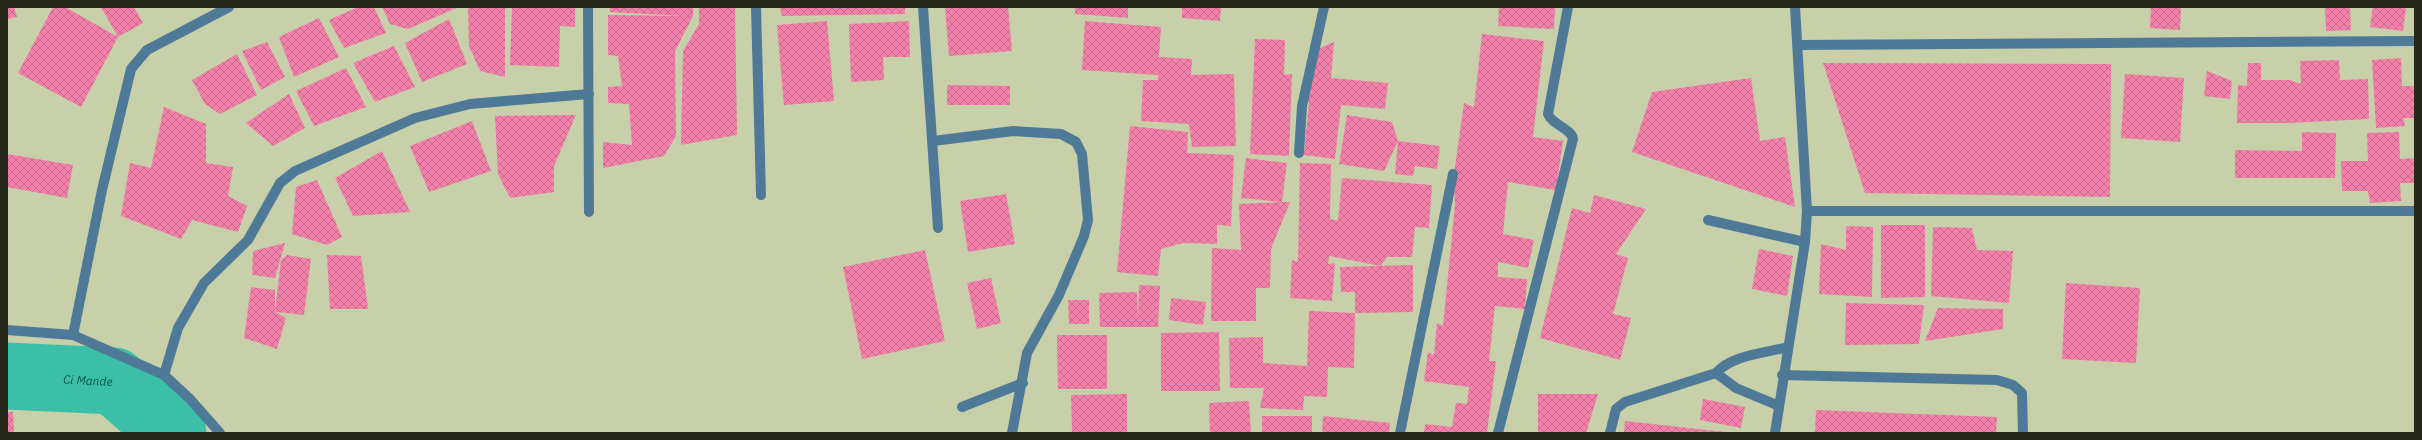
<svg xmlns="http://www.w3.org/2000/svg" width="2422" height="440" viewBox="0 0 2422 440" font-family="'IBM Plex Sans',sans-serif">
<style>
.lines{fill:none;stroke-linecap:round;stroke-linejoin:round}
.river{stroke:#3cbfa8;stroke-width:67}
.building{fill:url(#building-cross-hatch)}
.minor{stroke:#4e7a97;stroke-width:10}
.labels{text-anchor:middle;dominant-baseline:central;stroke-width:3;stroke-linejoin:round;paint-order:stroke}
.water-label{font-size:12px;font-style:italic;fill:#075448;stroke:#c7d0a9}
</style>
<defs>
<pattern id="building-cross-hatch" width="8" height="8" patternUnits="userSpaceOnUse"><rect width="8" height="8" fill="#f481ab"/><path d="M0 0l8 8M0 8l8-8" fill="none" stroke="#c56a8a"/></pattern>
</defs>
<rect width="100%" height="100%" fill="#c7d0a9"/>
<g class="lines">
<path class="river" id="s1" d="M7 376 114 381 173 433"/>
</g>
<g class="building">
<polygon points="7,7 14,7 17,17 7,19"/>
<polygon points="53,7 65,7 118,37 101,7 134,7 143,23 118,37 81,107 18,73"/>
<polygon points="358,7 374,7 386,33 344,48 329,20"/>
<polygon points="382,7 459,7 408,29 390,24"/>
<polygon points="468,7 505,7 505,77 480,71 469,46"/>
<polygon points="512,7 575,7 575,27 560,26 559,67 510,65"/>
<polygon points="610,7 693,7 693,16 675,51 676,136 664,156 603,168 603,142 632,145 629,104 608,103 608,87 622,86 618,56 608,55 608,15 683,16 610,12"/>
<polygon points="699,7 735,7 737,135 681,145 683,51 699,24"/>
<polygon points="780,7 905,7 905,14 782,16"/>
<polygon points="945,7 1008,7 1012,51 949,56"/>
<polygon points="1075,7 1128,7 1128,18 1075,14"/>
<polygon points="1182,7 1221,7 1220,21 1182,18"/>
<polygon points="1499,7 1555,7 1554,29 1498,26"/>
<polygon points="2151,7 2181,8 2180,30 2150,28"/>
<polygon points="2325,7 2350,7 2351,30 2326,31"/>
<polygon points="2373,7 2406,7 2403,31 2370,27"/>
<polygon points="319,18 339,57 294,77 279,37"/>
<polygon points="449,19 467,64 422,82 405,43"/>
<polygon points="827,21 834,101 784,105 777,25"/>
<polygon points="909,21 910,57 883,57 884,80 851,82 849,24"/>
<polygon points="1085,21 1161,27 1159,57 1192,59 1191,75 1234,74 1236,146 1192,147 1189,124 1141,121 1143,80 1158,80 1158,75 1082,70"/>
<polygon points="1482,34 1544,41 1533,137 1563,141 1556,190 1508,182 1503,234 1534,240 1528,268 1498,262 1498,277 1527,279 1525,309 1495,306 1489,361 1496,361 1487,433 1424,433 1425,424 1452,427 1456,403 1467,404 1469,387 1424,381 1428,352 1434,355 1437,323 1443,326 1455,205 1454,174 1464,103 1474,107"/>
<polygon points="1255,39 1285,40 1284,75 1292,74 1289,156 1250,154"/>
<polygon points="267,42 285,77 261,90 242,51"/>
<polygon points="1334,42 1331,78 1388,83 1385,109 1341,105 1335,159 1304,155 1309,102 1304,102 1318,49"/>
<polygon points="394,46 415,87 375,102 353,63"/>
<polygon points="237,54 257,95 220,114 205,104 192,80"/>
<polygon points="2401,58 2402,86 2415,86 2415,118 2403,118 2405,126 2376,128 2372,60"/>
<polygon points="2339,60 2340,80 2368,79 2369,119 2290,123 2237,123 2238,85 2247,86 2248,63 2261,63 2261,80 2290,80 2301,84 2300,61"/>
<polygon points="1823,63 2111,64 2110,197 1865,193"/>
<polygon points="346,68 366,107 314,126 296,91"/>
<polygon points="2207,71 2232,81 2230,99 2204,96"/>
<polygon points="2125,74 2184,78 2180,142 2121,138"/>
<polygon points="1751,78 1760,141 1785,137 1795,207 1632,152 1652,92"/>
<polygon points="947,85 1010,86 1010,105 947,105"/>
<polygon points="289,94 305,128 273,146 246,123"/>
<polygon points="164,107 206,124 206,163 233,167 228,196 247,206 238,232 192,220 181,239 121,216 130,163 151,168"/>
<polygon points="576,115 554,166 554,192 510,198 498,174 495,116"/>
<polygon points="1347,115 1392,122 1398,141 1384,171 1339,164"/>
<polygon points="472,121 491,171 429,192 410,146"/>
<polygon points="1130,126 1188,132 1187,153 1234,155 1231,226 1217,225 1217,244 1183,243 1161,249 1158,276 1117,272"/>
<polygon points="2302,132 2336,133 2335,178 2235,178 2235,150 2302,151"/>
<polygon points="2399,132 2400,159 2415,158 2415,183 2400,183 2401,201 2370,203 2368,191 2342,191 2341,161 2368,161 2367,133"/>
<polygon points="1398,141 1440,146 1437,169 1415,166 1413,176 1395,174"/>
<polygon points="382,151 410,212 353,216 335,178"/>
<polygon points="7,154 73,165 67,198 7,187"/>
<polygon points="1246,158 1287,163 1282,202 1290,202 1271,249 1270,288 1256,288 1256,321 1211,321 1212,248 1241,250 1239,204 1282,202 1241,198"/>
<polygon points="1300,163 1331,164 1330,219 1338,221 1342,178 1432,185 1429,228 1415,227 1412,257 1387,257 1381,266 1329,256 1328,264 1335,263 1332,301 1290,298 1292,260 1298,262"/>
<polygon points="317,180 342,237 327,245 292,234 296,187"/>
<polygon points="1006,194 1015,244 968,252 960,201"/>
<polygon points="1594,195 1646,209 1616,254 1628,258 1613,314 1631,318 1620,360 1540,338 1572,208 1590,213"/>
<polygon points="1881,225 1925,225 1925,297 1881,298"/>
<polygon points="1846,226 1873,227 1872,297 1819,294 1821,244 1846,250"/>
<polygon points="1933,227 1972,228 1977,250 2013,251 2009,303 1931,296"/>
<polygon points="285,243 275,278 252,275 253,251"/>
<polygon points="1759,249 1793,256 1787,296 1752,289"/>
<polygon points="925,250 945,341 862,359 843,267"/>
<polygon points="287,255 311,259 304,315 275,312 286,318 277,349 244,338 251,287 275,290 275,312 281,260"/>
<polygon points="327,255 361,256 368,309 330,309"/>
<polygon points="1413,265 1413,312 1355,313 1355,292 1341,292 1340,267"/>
<polygon points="991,278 1001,323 977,329 967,283"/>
<polygon points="2066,283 2140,288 2136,363 2062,359"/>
<polygon points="1139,285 1160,286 1158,327 1100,327 1099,293 1137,292 1138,319"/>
<polygon points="1171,298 1206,302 1203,325 1169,320"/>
<polygon points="1068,300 1089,300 1089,324 1069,324"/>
<polygon points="1846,303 1924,305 1919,344 1845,345"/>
<polygon points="1938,308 2003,309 2003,329 1925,341"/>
<polygon points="1309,311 1355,313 1354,368 1328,367 1327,397 1304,396 1303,410 1260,408 1264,388 1230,388 1229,338 1263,337 1263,363 1307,366"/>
<polygon points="1219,332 1220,391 1161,391 1161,333"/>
<polygon points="1057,335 1107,335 1107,389 1058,389"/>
<polygon points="1127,394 1127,432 1072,432 1071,395"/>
<polygon points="1538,394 1598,394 1586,433 1538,433"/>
<polygon points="1703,399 1745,407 1741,428 1700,420"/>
<polygon points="1249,401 1251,433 1210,433 1209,403"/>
<polygon points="1816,410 1997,417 1996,433 1815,433"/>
<polygon points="7,412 13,412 14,433 7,433"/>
<rect x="1262" y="416" width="50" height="17"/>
<polygon points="1323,416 1390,423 1389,433 1322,433"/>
<polygon points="1625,421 1725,432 1725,433 1624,433"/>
</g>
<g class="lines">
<g class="minor">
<polyline points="588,7 589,212"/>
<polyline points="756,7 761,195"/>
<polyline points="923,7 938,228"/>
<polyline points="1798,45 2415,41"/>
<polyline points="933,141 1013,131 1061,134 1076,142 1082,154 1088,220 1084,236 1059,295 1027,353 1012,433"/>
<polyline points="1299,153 1302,106 1324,7"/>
<polyline points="1807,211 2415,211"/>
<polyline points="1708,220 1805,242"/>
<polyline points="7,330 73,335 164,375 190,399 220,433"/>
<polyline points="73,335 102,190 131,69 147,50 229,7"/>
<polyline points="1716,373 1736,388 1779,406"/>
<polyline points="164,375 178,328 204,283 248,240 280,183 295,171 415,118 470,104 589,94"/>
<polyline points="1782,375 1997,380 2013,385 2022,393 2023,433"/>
<polyline points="962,407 1023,383"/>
<polyline points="1400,433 1453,174"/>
<path d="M1498 433 1573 139C1571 128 1552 125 1548 114L1568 7"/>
<path d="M1610 433 1616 409 1625 402 1716 373C1732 355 1765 353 1788 347"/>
<polyline points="1775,433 1805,242 1807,211 1795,7"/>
</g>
</g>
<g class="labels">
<g class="water-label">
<text stroke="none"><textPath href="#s1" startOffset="81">Ci Mande</textPath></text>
</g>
</g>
<rect width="2422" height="440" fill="none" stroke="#26291a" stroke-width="16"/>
</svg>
